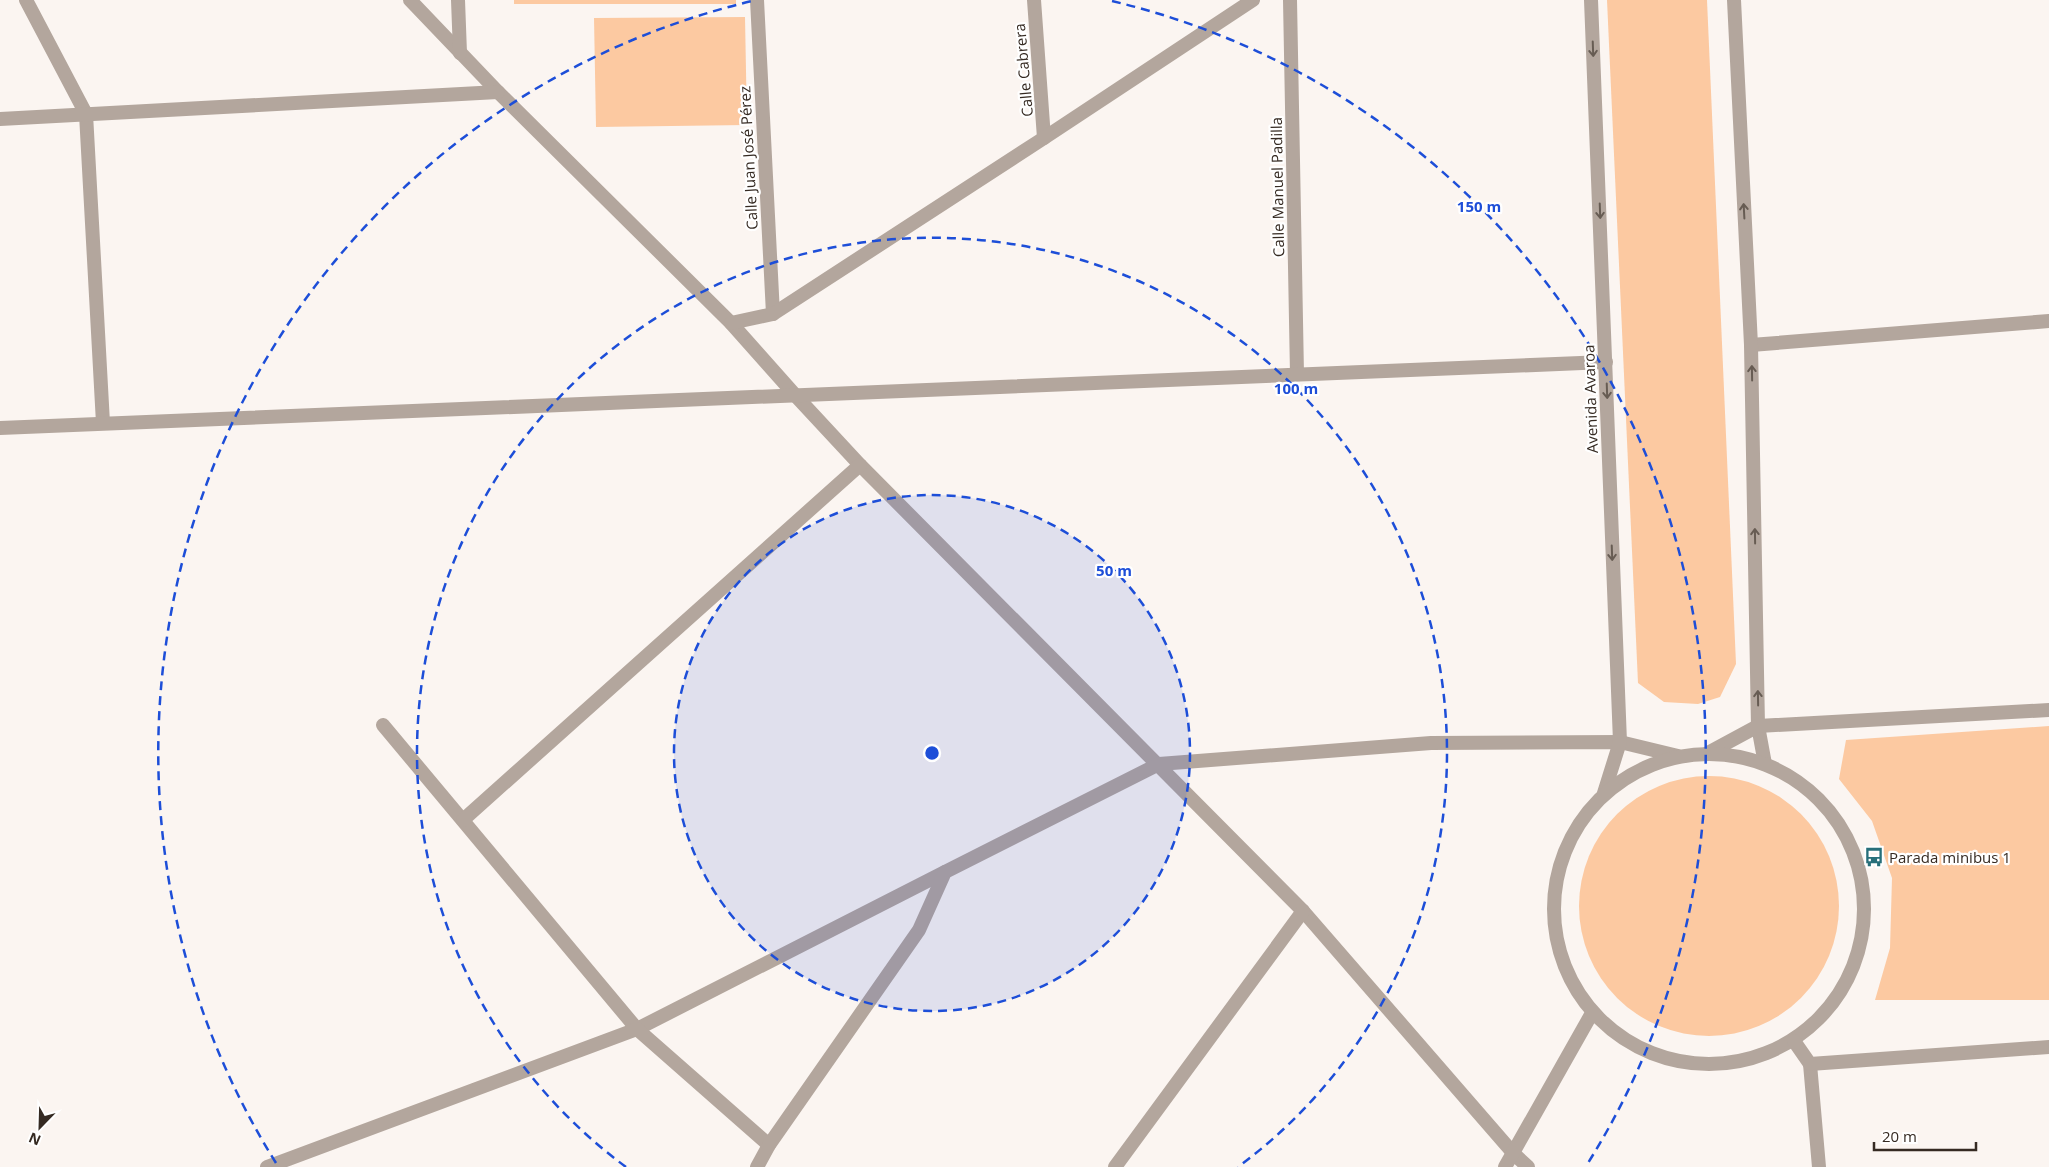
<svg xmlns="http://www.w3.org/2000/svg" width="2049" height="1167" viewBox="0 0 2049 1167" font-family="'Open Sans',sans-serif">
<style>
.green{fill:#fcc9a1}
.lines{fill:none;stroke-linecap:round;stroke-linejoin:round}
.minor{stroke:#b3a69d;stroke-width:14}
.tertiary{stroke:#b3a69d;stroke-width:14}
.oneway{stroke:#675c53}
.ring{fill:none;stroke:#1d4ed8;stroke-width:2.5;stroke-dasharray:9 6}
.labels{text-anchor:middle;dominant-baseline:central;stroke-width:4.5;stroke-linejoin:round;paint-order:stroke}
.street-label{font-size:15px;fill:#352a22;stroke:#fff}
.poi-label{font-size:15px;fill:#352a22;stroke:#fff;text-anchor:start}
.centre{fill:#1d4ed8;stroke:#fff;stroke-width:2.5}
.ring-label{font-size:15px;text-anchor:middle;font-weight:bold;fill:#1d4ed8;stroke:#fff;stroke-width:4.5;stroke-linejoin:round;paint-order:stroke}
</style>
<rect width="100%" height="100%" fill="#fbf5f1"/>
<g class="green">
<rect x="514" y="0" width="222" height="4"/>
<polygon points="1607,0 1707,0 1736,664 1720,697 1698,704 1664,702 1638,683"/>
<polygon points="745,17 747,125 596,127 594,18"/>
<polygon points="2049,726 2049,1000 1875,1000 1890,948 1892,878 1872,821 1839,779 1846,740"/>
<circle cx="1709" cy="906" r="130"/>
</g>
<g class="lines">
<g class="minor">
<polyline points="26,0 86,114 103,423"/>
<polyline points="410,0 498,92 731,323 795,395 860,465 1303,911 1514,1154 1528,1167"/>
<polyline points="458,0 460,53"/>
<polyline points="757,0 773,314"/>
<polyline points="1034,0 1044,138"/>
<polyline points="1290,0 1297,374"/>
<polyline points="0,119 498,92"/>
<polyline points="731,323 773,314 1044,138 1253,0"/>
<polyline points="1751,345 2049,321"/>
<polyline points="0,428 1606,362"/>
<polyline points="383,725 637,1029 945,872"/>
<polyline points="463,820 860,465"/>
<polyline points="1810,1064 1819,1167"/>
<polyline points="267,1167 637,1029 769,1145"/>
<polyline points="757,1167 769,1145 919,930 945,872 1159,764 1431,743 1620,742 1678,756"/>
<polyline points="1115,1167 1303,911"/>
<polyline points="1505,1167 1592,1013"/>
</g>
<g class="tertiary">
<polyline points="1591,0 1620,742 1604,793"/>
<polyline points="1734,0 1751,345 1758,726 1765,764"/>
<polyline points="1708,753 1758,726 2049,710"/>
<circle cx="1709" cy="909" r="155"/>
<polyline points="1794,1041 1810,1064 2049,1047"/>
</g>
</g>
<defs><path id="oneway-shaft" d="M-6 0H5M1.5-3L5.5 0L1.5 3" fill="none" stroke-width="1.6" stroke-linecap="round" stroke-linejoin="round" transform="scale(1.25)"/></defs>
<g class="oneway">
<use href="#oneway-shaft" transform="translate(1593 49) rotate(88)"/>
<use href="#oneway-shaft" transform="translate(1600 211) rotate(88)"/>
<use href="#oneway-shaft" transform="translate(1744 211) rotate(-93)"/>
<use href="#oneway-shaft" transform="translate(1752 373) rotate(-91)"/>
<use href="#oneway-shaft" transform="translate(1607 391) rotate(88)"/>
<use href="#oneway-shaft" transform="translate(1755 536) rotate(-91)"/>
<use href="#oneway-shaft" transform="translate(1612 553) rotate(88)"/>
<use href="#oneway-shaft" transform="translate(1758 698) rotate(-91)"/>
</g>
<circle cx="932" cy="753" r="258" fill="#1d4ed8" fill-opacity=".12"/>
<g class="ring">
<circle cx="932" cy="753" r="258"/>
<path d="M626 1167A515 515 0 1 1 1238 1167"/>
<path d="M276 1163A773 773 0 0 1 752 1M1112 1A773 773 0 0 1 1588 1163"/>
</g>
<defs>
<symbol id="bus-bare" viewBox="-9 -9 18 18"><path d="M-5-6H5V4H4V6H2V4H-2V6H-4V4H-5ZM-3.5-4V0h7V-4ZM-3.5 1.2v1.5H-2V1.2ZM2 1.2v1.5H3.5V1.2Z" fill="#276f7a" stroke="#fff" stroke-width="2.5" paint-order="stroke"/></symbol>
</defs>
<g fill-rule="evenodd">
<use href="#bus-bare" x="1860" y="843" width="28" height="28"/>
</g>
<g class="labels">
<g class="street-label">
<text transform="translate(1023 70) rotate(-95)">Calle Cabrera</text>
<text transform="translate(748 158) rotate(-93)">Calle Juan José Pérez</text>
<text transform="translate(1277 187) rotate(-91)">Calle Manuel Padilla</text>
<text transform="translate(1590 399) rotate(-92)">Avenida Avaroa</text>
</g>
<g class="poi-label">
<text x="1889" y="857">Parada minibus 1</text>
</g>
</g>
<circle cx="932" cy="753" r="8" class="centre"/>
<g class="ring-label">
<text x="1479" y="212">150 m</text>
<text x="1296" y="394">100 m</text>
<text x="1114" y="576">50 m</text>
</g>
<g transform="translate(40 1127) rotate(203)" stroke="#ffffff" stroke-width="4" paint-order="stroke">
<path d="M0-4L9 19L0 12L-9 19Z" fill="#352a22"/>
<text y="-8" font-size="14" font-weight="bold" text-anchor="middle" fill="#352a22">N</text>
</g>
<path d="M1874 1142v8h102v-8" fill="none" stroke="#352a22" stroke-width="2.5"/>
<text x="1882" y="1142" font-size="15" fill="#352a22" stroke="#ffffff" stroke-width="4" paint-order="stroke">20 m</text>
</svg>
